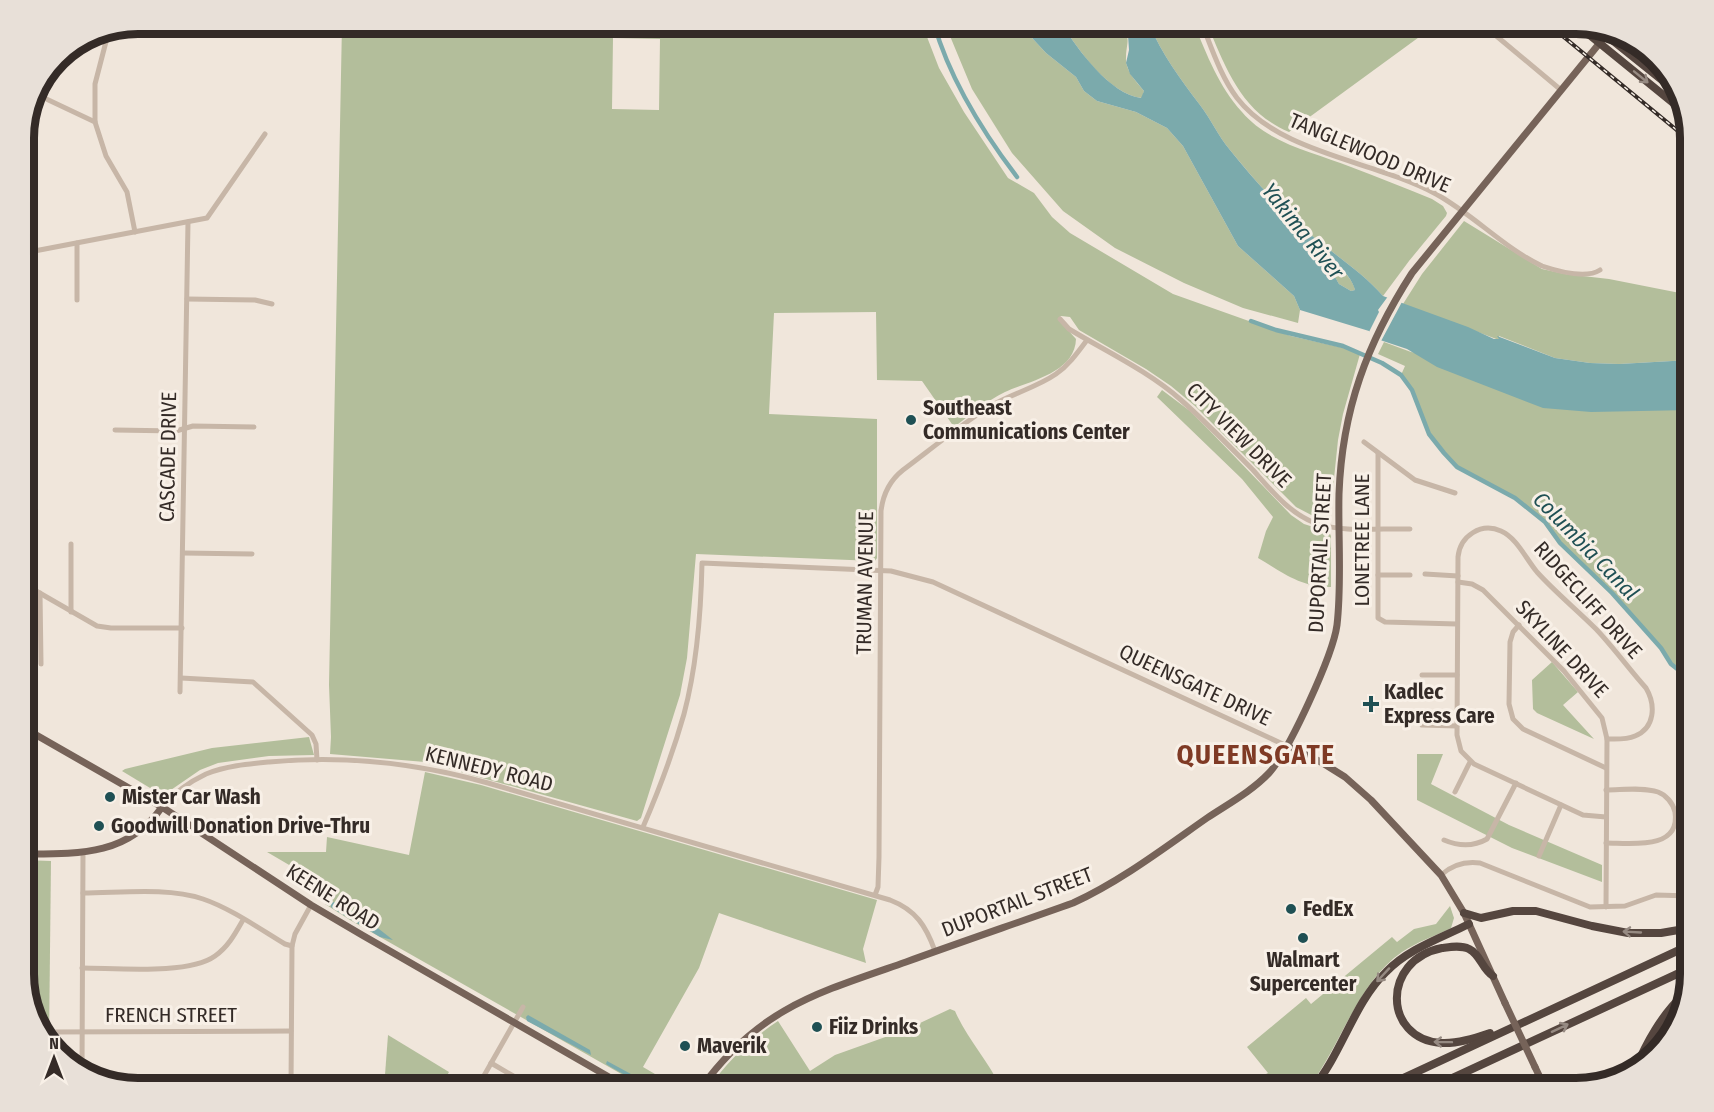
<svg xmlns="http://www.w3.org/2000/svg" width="1714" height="1112" viewBox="0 0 1714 1112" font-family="'Fira Sans Condensed',sans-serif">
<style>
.green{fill:#b3be9b;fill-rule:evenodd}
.water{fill:#7baaac;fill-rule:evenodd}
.pier{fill:#f0e6db}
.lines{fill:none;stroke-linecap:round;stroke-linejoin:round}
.canal{stroke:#7baaac;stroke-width:4.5}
.minor{stroke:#c7b6a7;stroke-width:5}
.major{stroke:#766359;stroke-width:7}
.highway{stroke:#55463f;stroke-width:8}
.rail-casing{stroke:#342b27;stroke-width:4}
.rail{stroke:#f8f0e7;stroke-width:1.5;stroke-dasharray:4.5;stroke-linecap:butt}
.major-bridge{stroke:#766359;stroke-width:7}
.oneway{stroke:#968a82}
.poi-dot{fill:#1f5054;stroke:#f8f0e7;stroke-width:2}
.labels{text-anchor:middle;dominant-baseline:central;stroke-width:6;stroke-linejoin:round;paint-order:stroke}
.street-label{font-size:21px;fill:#342b27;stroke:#f8f0e7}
.poi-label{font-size:21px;font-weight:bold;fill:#342b27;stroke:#f8f0e7;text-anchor:start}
.water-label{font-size:22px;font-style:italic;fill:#1f5054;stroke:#f8f0e7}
.district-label{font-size:27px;font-weight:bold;letter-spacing:1.5px;fill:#7f3a25;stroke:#f8f0e7}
.rim{fill:none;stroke:#342b27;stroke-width:8}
</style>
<rect width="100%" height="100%" fill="#f0e6db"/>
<g class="green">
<path d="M342 24H922L939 68 964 112 1008 178 1034 193 1052 217 1070 233 1173 294 1291 336 1348 349 1360 354 1343 414 1338 440 1330 517 1323 520 1317 518 1296 507 1195 406 1171 386 1146 369 1079 330 1070 317 1061 316 1058 319 1076 339C1075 373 1029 381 1005 392 987 401 970 415 954 427L922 381 877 380 876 312 774 313 769 414 877 419V558L875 561 696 554 687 658 680 695 641 818 637 821 425 762 330 754 331 737 329 685ZM613 38 660 39 659 110 612 109Z"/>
<polygon points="945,24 1025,24 1033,39 1046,53 1076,77 1084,91 1097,101 1136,112 1167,128 1183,146 1238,246 1294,296 1300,310 1298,323 1243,308 1184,283 1115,248 1063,211 1012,153 972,89"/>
<path d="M1062 24H1121C1131 41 1127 39 1126 57 1125 71 1136 81 1144 91L1142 98C1110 95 1078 50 1062 24Z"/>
<path d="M1149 24H1194C1207 55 1219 87 1242 112 1269 144 1314 152 1351 167 1378 177 1405 188 1432 199L1443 206 1447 213 1446 216 1409 261 1383 296C1363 273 1335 255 1311 235 1306 230 1302 222 1296 218 1271 201 1249 173 1230 150 1218 136 1211 119 1200 105 1180 79 1162 54 1149 24Z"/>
<path d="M1207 24H1437L1289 132C1241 112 1226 68 1207 24Z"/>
<polygon points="1464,221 1542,269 1565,274 1609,279 1690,295 1690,360 1619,364 1590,363 1555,358 1499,336 1499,340 1403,304 1422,274"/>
<path d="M1330 260C1339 263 1354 282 1355 290L1351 291 1339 284 1327 264 1326 261Z"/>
<polygon points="1384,342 1411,352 1690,399 1690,679 1671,664 1661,648 1612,593 1560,543 1545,522 1515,498 1457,467 1444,453 1429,434 1412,390 1401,375 1405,366 1378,354"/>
<path d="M1162 390 1190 411 1209 430 1291 515 1304 524 1329 532 1331 536V587C1300 587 1284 573 1258 558L1266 531 1273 517 1242 479 1157 397Z"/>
<polygon points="1552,662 1578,692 1563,705 1594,739 1537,713 1533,709 1532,680"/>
<polygon points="309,737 314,755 269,756 218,763 200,770 168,792 160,794 122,771 125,769 212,748"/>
<polygon points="1417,754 1443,754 1431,784 1509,825 1602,865 1602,882 1512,848 1417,800"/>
<polygon points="425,772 481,785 877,900 863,949 866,963 719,913 699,968 643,1067 679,1088 646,1088 350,920 325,904 325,886 267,852 326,852 327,837 409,855"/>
<polygon points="24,860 51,861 49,1041 39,1030 24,980"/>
<path d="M1450 906 1454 918 1451 928C1435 936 1417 942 1402 952 1357 983 1341 1046 1308 1088H1238L1268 1073 1247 1047 1306 998 1311 1004 1392 937 1397 942 1414 929 1436 924Z"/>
<path d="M950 1009 955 1011C967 1039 988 1060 1001 1088H709C727 1061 751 1039 778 1021L810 1071 835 1055 905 1030Z"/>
<polygon points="388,1035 449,1072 440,1088 384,1088"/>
</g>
<g class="water">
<path d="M1025 24H1062C1078 50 1110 94 1141 98L1144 91 1130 74 1126 63 1129 50 1128 35 1121 24H1149C1162 54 1180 79 1200 105 1211 119 1218 136 1230 150 1250 174 1271 201 1296 218 1302 222 1306 230 1311 235 1335 255 1363 273 1383 296L1468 327 1494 339H1499L1497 336 1555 358 1590 363 1619 364 1690 360V410L1591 412 1543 408 1437 367 1407 349 1374 338 1369 331 1300 310 1294 296 1238 246 1183 146 1167 128 1136 112 1097 101 1084 91 1076 77 1046 53 1033 39ZM1327 261C1339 262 1353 280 1355 290L1351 291 1339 284 1327 263Z"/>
<polygon points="334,902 365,918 393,940 380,937 337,911 331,907 331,903"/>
<polygon points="528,1015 590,1050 591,1055 527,1021 526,1017"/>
<polygon points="607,1061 642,1080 644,1082 639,1083 609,1066 606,1064"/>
</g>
<polygon class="pier" points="1389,295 1403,300 1380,343 1372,341 1368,334 1379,312 1378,310"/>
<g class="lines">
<g class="canal">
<path d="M934 24C950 80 982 131 1017 177"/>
<polyline points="1251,321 1276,330 1343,346 1382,363 1401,375 1412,390 1429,434 1444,453 1457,467 1515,498 1545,522 1560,543 1612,593 1661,648 1671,664 1690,679"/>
</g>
<g class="minor">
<path d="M1202 24C1212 49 1221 77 1237 98 1280 154 1376 161 1436 194 1474 215 1504 248 1542 266 1557 271 1586 279 1600 270"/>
<polyline points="1482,24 1561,90"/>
<polyline points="109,30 95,84 95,122 106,156 127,192 135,232"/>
<polyline points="40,96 95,122"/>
<polyline points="24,253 207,218 265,134"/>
<polyline points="187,299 255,300 272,304"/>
<polyline points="77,300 77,243"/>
<path d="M1060 319 1069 329C1107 352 1148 371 1181 400 1206 422 1229 446 1253 470 1271 490 1289 513 1315 523 1342 533 1381 528 1410 529"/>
<polyline points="115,430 176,431 193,426 254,427"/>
<polyline points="1364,442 1415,480 1455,493"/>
<polyline points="1378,453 1378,618 1385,622 1457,624"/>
<polyline points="183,553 252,554"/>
<polyline points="1425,574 1458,576"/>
<polyline points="1378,575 1410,575"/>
<polyline points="1458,582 1472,584 1483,590 1564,671 1602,718 1607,739 1606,907"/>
<polyline points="24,584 97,626 111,628 182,628"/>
<polyline points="40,593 41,664"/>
<polyline points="71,612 71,544"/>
<polyline points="1519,625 1513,632 1510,642 1509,704 1513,719 1523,729 1606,768"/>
<polyline points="1422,675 1457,675"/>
<polyline points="181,678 253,682 312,735 316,744 317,760"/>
<polyline points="180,692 188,222"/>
<polyline points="1422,725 1457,726"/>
<polyline points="1455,792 1470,762"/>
<path d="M162 807C174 793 189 782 206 774 226 766 248 764 269 762 342 755 417 763 488 783L890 900C916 910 926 926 935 951"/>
<path d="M1606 817 1583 815 1474 764 1461 751 1457 735 1458 557C1460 536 1481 522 1501 531 1517 538 1526 559 1537 572 1555 592 1577 610 1596 629 1614 648 1629 669 1646 688 1656 705 1655 728 1635 736 1626 740 1616 739 1607 739"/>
<path d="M643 827C659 790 673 753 684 714 697 665 701 613 702 563L891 571 933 582 1287 746"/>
<path d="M1444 840C1458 846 1473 847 1487 839L1516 783"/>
<path d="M1606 843C1629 843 1681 851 1675 812 1673 803 1666 795 1658 792 1643 787 1622 790 1606 790"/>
<polyline points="1539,856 1561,805"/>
<path d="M1441 875C1452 865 1465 861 1480 863L1590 907 1625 906 1656 895 1690 896"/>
<path d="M83 893C120 893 167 887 203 899 230 908 260 929 285 944L292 946"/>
<path d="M875 895 878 887 879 857 881 511C883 494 889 481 903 470 931 449 959 426 989 407 1010 394 1036 388 1056 374 1069 365 1078 352 1087 340"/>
<path d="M82 968C116 968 189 975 215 956 228 947 235 934 243 920"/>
<polyline points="51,1032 291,1031"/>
<polyline points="491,1063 534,1088"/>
<polyline points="82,1071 83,853"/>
<polyline points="291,1088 292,946 295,934 311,905"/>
<polyline points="477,1088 523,1007"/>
</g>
<g class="major">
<polyline points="24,728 162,807 311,905 362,935 628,1088"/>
<polyline points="1287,746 1321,762 1345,777 1371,800 1441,875 1464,913 1505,1003"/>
<path d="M24 854C78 854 128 856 162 807"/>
<polyline points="1535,1067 1545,1088"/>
<path d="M701 1088C759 1008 817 993 906 962 961 942 1017 923 1073 903 1121 881 1164 848 1207 818 1228 804 1252 791 1269 773 1289 751 1333 655 1337 625 1342 582 1338 537 1339 494 1342 410 1367 343 1412 273L1607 34"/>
</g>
<g class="highway">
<polyline points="1576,24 1683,111"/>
<polyline points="1602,32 1678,93"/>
<polyline points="1464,913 1481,918 1513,911 1536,911 1592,926 1628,933 1661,933 1690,928"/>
<path d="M1490 1033C1475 1038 1457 1044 1441 1043 1383 1039 1381 960 1442 948 1450 947 1461 945 1469 949 1480 954 1482 969 1493 976"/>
<path d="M1634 1071C1647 1042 1660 1017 1684 994"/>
<path d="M1313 1088C1342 1053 1354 1003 1386 972 1408 949 1441 938 1469 924"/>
<polyline points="1382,1088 1690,945"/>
<polyline points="1431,1088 1690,968"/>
</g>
<defs>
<polyline id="rail" points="1548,24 1690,141"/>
</defs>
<use href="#rail" class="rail-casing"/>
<use href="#rail" class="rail"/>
<polyline class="major-bridge" points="1505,1003 1535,1067"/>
</g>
<defs><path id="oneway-shaft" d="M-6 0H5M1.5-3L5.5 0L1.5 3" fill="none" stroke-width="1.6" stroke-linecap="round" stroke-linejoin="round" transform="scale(1.5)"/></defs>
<g class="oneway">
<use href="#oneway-shaft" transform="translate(1641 77) rotate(39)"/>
<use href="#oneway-shaft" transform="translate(1632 932) rotate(-177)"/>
<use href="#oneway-shaft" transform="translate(1383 975) rotate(133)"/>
<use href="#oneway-shaft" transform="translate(1560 1028) rotate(-25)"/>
<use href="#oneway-shaft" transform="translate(1443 1042) rotate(-179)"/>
</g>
<g class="poi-dot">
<circle cx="911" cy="420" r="6"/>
<path d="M1368 695h6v6h6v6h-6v6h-6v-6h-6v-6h6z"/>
<circle cx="110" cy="797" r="6"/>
<circle cx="99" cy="826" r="6"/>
<circle cx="1291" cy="909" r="6"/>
<circle cx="1303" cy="938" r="6"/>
<circle cx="817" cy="1027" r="6"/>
<circle cx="685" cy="1046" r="6"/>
</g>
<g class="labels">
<g class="street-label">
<text transform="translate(1370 153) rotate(23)">TANGLEWOOD DRIVE</text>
<text transform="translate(1239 435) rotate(45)">CITY VIEW DRIVE</text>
<text transform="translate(168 457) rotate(-89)">CASCADE DRIVE</text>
<text transform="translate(1362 540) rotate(-90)">LONETREE LANE</text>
<text transform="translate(1320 553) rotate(-87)">DUPORTAIL STREET</text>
<text transform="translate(865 583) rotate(-89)">TRUMAN AVENUE</text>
<text transform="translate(1588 600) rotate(48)">RIDGECLIFF DRIVE</text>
<text transform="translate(1562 649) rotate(47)">SKYLINE DRIVE</text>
<text transform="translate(1195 685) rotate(25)">QUEENSGATE DRIVE</text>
<text transform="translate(489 769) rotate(14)">KENNEDY ROAD</text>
<text transform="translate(333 897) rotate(32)">KEENE ROAD</text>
<text transform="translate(1017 902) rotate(-21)">DUPORTAIL STREET</text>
<text x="171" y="1015">FRENCH STREET</text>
</g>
<g class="poi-label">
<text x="923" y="408">Southeast<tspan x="923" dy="24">Communications Center</tspan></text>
<text x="1384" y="692">Kadlec<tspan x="1384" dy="24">Express Care</tspan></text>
<text x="122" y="797">Mister Car Wash</text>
<text x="111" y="826">Goodwill Donation Drive-Thru</text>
<text x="1303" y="909">FedEx</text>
<text x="1303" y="960" text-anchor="middle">Walmart<tspan x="1303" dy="24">Supercenter</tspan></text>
<text x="829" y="1027">Fiiz Drinks</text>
<text x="697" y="1046">Maverik</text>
</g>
<g class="water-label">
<text transform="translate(1303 231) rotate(51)">Yakima River</text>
<text transform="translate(1586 546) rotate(46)">Columbia Canal</text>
</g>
<g class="district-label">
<text x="1256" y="755">QUEENSGATE</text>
</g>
</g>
<path d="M0 0H1714V1112H0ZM138 34H1576A104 104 0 0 1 1680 138V974A104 104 0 0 1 1576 1078H138A104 104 0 0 1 34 974V138A104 104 0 0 1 138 34Z" fill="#e8e0d8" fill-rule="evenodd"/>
<path class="rim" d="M138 34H1576A104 104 0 0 1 1680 138V974A104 104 0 0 1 1576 1078H138A104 104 0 0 1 34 974V138A104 104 0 0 1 138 34Z"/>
<g transform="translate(54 1058)" stroke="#f8f0e7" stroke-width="4.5" paint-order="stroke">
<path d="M0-4.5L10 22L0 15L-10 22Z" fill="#342b27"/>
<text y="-9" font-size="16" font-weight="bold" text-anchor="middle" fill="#342b27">N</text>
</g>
</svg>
